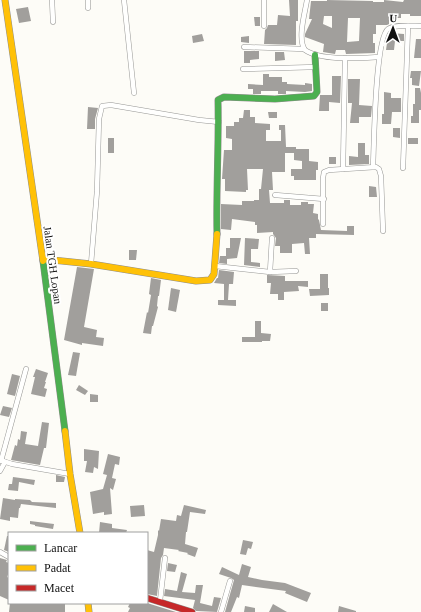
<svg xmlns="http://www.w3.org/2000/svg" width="421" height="612" viewBox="0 0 421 612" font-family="'Times New Roman',serif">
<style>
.building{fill:#a19f9c;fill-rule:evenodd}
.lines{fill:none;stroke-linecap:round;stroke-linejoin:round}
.street-casing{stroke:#979795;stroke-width:5.5}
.fast-casing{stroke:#8e8d8b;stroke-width:7}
.slow-casing{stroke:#8e8d8b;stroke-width:7}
.jam-casing{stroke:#8e8d8b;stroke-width:7}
.street{stroke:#fffffe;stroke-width:4.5}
.fast{stroke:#4caf50;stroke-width:6}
.slow{stroke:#ffc107;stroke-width:6}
.jam{stroke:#c62828;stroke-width:6}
.labels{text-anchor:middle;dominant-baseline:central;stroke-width:4;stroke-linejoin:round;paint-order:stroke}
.street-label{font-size:11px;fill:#111;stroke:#fff}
</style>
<rect width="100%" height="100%" fill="#fdfcf7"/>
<g class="building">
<polygon points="289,0 298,0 298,21 296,21 296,45 264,44 265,30 267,28 268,25 277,25 278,15 290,16"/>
<path d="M327 0 373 1V2H384V0L403 2 404 0H421V16H410V14H401V18H394L393 20H389V24L387 25H376V34H373V43H375V53L346 54 345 50H336L335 54 323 52 324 44 305 37V34L312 19H309L311 1H327ZM324 16H332V28L323 24ZM348 18H360L359 41 347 42Z"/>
<polygon points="28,7 31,21 19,23 16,9"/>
<polygon points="254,17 260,17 260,26 255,26"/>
<polygon points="390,33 404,34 404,41 395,41 394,50 386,50 387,43 388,43 388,36"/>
<polygon points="202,34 204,41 193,43 192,36"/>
<polygon points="249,36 249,43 241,42 241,37"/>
<polygon points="416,39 421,39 421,58 414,58"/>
<polygon points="244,51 259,51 259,59 250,60 250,63 244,63"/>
<polygon points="275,52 284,52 285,60 275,61"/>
<polygon points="411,71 421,71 419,86 412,85 412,78 410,78"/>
<polygon points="263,74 269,74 269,77 282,77 282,82 287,82 287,84 305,85 305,83 312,84 312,91 305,92 286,91 286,94 278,94 278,91 261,91 261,94 253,94 253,89 248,89 248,84 263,85"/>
<polygon points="332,76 341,76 340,103 329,102 329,111 319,111 320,95 332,95"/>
<polygon points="348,79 360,79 359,105 372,106 371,117 359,117 359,123 350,123 352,103 348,103"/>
<polygon points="415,88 420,88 421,93 421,110 419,110 419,123 411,123 411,116 413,116 413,104 415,104"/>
<polygon points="384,92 391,93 391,98 401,98 401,112 392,112 391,124 382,124 382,114 384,114"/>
<polygon points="88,107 98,108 95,119 95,129 87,129"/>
<polygon points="244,110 250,110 250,117 255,117 255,123 270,124 270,130 266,130 266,141 281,141 281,130 279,130 279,125 285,125 286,147 296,147 296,149 309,149 309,161 318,162 318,170 316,170 316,180 294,180 294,176 291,176 291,169 302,169 302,161 294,160 294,153 285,153 285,172 272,172 273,190 269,190 270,203 284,203 284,200 290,200 290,205 301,205 301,202 308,202 308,204 314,204 313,213 318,214 318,219 319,220 321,230 347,231 347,226 354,226 354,235 316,234 316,238 309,238 310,254 305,254 304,243 292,244 292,253 280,253 280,246 275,246 276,238 273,234 273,232 257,233 257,225 255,225 255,222 232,219 231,230 221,229 221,204 242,205 242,201 254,201 254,200 259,200 259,189 261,189 263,169 247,169 248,190 246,190 246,192 225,191 225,179 222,179 224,150 232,150 232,139 226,138 226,126 234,126 234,122 239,122 239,118 243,118"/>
<polygon points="268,112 277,112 277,118 269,118"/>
<polygon points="393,128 400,128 400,138 393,137"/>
<rect x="108" y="138" width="6" height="15"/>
<rect x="408" y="138" width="10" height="6"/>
<polygon points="358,143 365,143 365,155 369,155 369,164 349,165 349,156 358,157"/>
<rect x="329" y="157" width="7" height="7"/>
<polygon points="369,186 376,187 377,197 369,197"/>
<polygon points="230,238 241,238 237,258 227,259 227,264 219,263 220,256 226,256 226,248 230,248"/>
<polygon points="245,238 259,239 258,249 251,249 251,262 260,263 260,267 244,265"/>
<polygon points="129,250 137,250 136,260 129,260"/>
<polygon points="77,267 94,269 84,327 97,330 96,337 104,338 103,346 82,343 82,345 64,340"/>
<polygon points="219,270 234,272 233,284 229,284 228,300 236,300 236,306 218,305 218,300 224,300 224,284 214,283 217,278 218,278"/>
<polygon points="320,274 328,274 328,288 329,288 329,295 310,296 309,289 320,289"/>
<polygon points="267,275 285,276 285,281 308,281 308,287 298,286 299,291 284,292 284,300 278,300 278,294 270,294 271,283 267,283"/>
<polygon points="151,278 161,280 159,296 158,296 157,306 158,307 153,326 152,326 151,334 143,333 147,312 148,313 151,295 149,294"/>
<polygon points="171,288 180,290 176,312 168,310"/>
<rect x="321" y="303" width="7" height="8"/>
<polygon points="255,321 261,321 261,333 271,334 270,341 262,341 262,342 242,342 242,337 255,337"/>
<polygon points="73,352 80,353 76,376 68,375"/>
<polygon points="36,369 48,373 45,382 46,382 44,388 47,389 45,397 31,394 35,377 33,377"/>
<polygon points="12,374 20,376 15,396 7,394"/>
<polygon points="79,385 88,391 85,395 76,390"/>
<polygon points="90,394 98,395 98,402 90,402"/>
<polygon points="3,406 12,408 9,417 0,415"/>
<polygon points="42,422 49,423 46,448 44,448 40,465 11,460 15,445 17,446 18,439 20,440 21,431 27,432 25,444 38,446"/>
<polygon points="84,449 99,451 98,469 94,467 93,473 85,472 87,461 84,461"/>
<polygon points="108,454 120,457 119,465 115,464 112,478 116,479 113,490 110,488 112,514 104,515 104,512 93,514 90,492 103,489 107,475 103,474"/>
<polygon points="56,475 65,477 64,482 56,482"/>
<polygon points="13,477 35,480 34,485 19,482 18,491 8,490 9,484 12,484"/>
<polygon points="3,498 15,500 15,499 30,500 32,502 56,503 56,508 21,504 20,508 19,508 18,518 10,517 10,521 0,519"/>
<polygon points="144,505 145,516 131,517 130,506"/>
<polygon points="184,505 206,510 205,514 190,512 187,532 186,532 185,544 198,548 195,557 187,554 188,553 178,551 179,550 164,548 163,555 161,558 157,596 147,594 147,550 154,552 158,535 158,530 159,531 161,519 176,521 177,515 181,516"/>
<polygon points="30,521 54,524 53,529 35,526 35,525 30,524"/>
<polygon points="100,522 112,524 112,528 127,530 126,533 99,533"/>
<polygon points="7,536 9,536 9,552 4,550"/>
<polygon points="243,540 253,542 251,549 248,548 246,555 240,554"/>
<polygon points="0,558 7,560 6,562 9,563 9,572 7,577 9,578 9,600 0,596"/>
<polygon points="168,563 177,565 175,572 167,571"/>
<polygon points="242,564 251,567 248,577 262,580 285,583 311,593 307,602 285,593 286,591 242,585 239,598 237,597 231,612 225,612 234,580 231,578 219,574 222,567 239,575"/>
<polygon points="181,572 187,574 182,592 195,593 196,585 203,585 200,603 212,606 214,597 221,598 217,612 196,611 193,608 195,600 164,596 165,589 177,591"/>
<polygon points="10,603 41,603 45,604 45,603 65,603 65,612 9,612"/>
<polygon points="130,603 147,603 176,612 128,612 130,608 128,607"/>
<polygon points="273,604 287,612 269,612"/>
<polygon points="245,606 255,608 255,612 244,612"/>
<polygon points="339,606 356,611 356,612 338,612"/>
</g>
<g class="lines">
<defs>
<g id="street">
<polyline points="52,0 53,22"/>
<polyline points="88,0 88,8"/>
<polyline points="124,0 134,93"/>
<polyline points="264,0 264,26"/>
<path d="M307 0C305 13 297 39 305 50 321 61 360 58 379 57"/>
<polyline points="244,47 304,49"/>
<polyline points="243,69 316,67"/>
<path d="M373 167C374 147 375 38 388 29 394 24 413 26 421 26"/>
<polyline points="403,168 408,26"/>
<polyline points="343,169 345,58"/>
<polyline points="275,195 324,199"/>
<polyline points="323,224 323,178 324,172 329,170 376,167 379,169 381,176 383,231"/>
<polyline points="91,264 97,191 99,119 102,106 111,105 199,120 219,122"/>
<polyline points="215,266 270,272 296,271"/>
<polyline points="270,272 272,238"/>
<polyline points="0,460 12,464 70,474"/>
<polyline points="1,461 26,369"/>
<polyline points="0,471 5,462"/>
<polyline points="0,552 9,557"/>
<polyline points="160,601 165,558"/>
<polyline points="221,612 230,581"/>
</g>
<g id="fast">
<path d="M217 234C216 189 219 145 218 100L224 97 275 99 314 96 317 92 315 55"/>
<polyline points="43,261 65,431"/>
</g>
<g id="slow">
<polyline points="5,0 43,261"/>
<polyline points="43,259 91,264 196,281 210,280 214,274 217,234"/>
<polyline points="65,431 70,474 80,533"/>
<polyline points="88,603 89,612"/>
</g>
<polyline id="jam" points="147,598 192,612"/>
</defs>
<use href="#street" class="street-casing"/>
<use href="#fast" class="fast-casing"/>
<use href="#slow" class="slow-casing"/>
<use href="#jam" class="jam-casing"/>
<use href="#street" class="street"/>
<use href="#fast" class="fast"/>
<use href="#slow" class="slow"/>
<use href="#jam" class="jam"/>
</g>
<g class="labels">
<g class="street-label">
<text transform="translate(53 265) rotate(82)">Jalan TGH Lopan</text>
</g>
</g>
<rect x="8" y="532" width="140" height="72" fill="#ffffff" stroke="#a0a0a0"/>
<rect x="16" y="545" width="20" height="6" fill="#4caf50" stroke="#a0a0a0"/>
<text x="44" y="552" font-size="12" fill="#111111">Lancar</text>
<rect x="16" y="565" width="20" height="6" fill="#ffc107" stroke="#a0a0a0"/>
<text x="44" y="572" font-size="12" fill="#111111">Padat</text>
<rect x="16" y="585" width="20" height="6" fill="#c62828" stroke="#a0a0a0"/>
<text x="44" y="592" font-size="12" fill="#111111">Macet</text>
<g transform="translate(393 28) rotate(1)" stroke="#ffffff" stroke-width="3" paint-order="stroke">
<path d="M0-3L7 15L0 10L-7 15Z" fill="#111111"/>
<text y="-6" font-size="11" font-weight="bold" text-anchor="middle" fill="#111111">U</text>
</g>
</svg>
